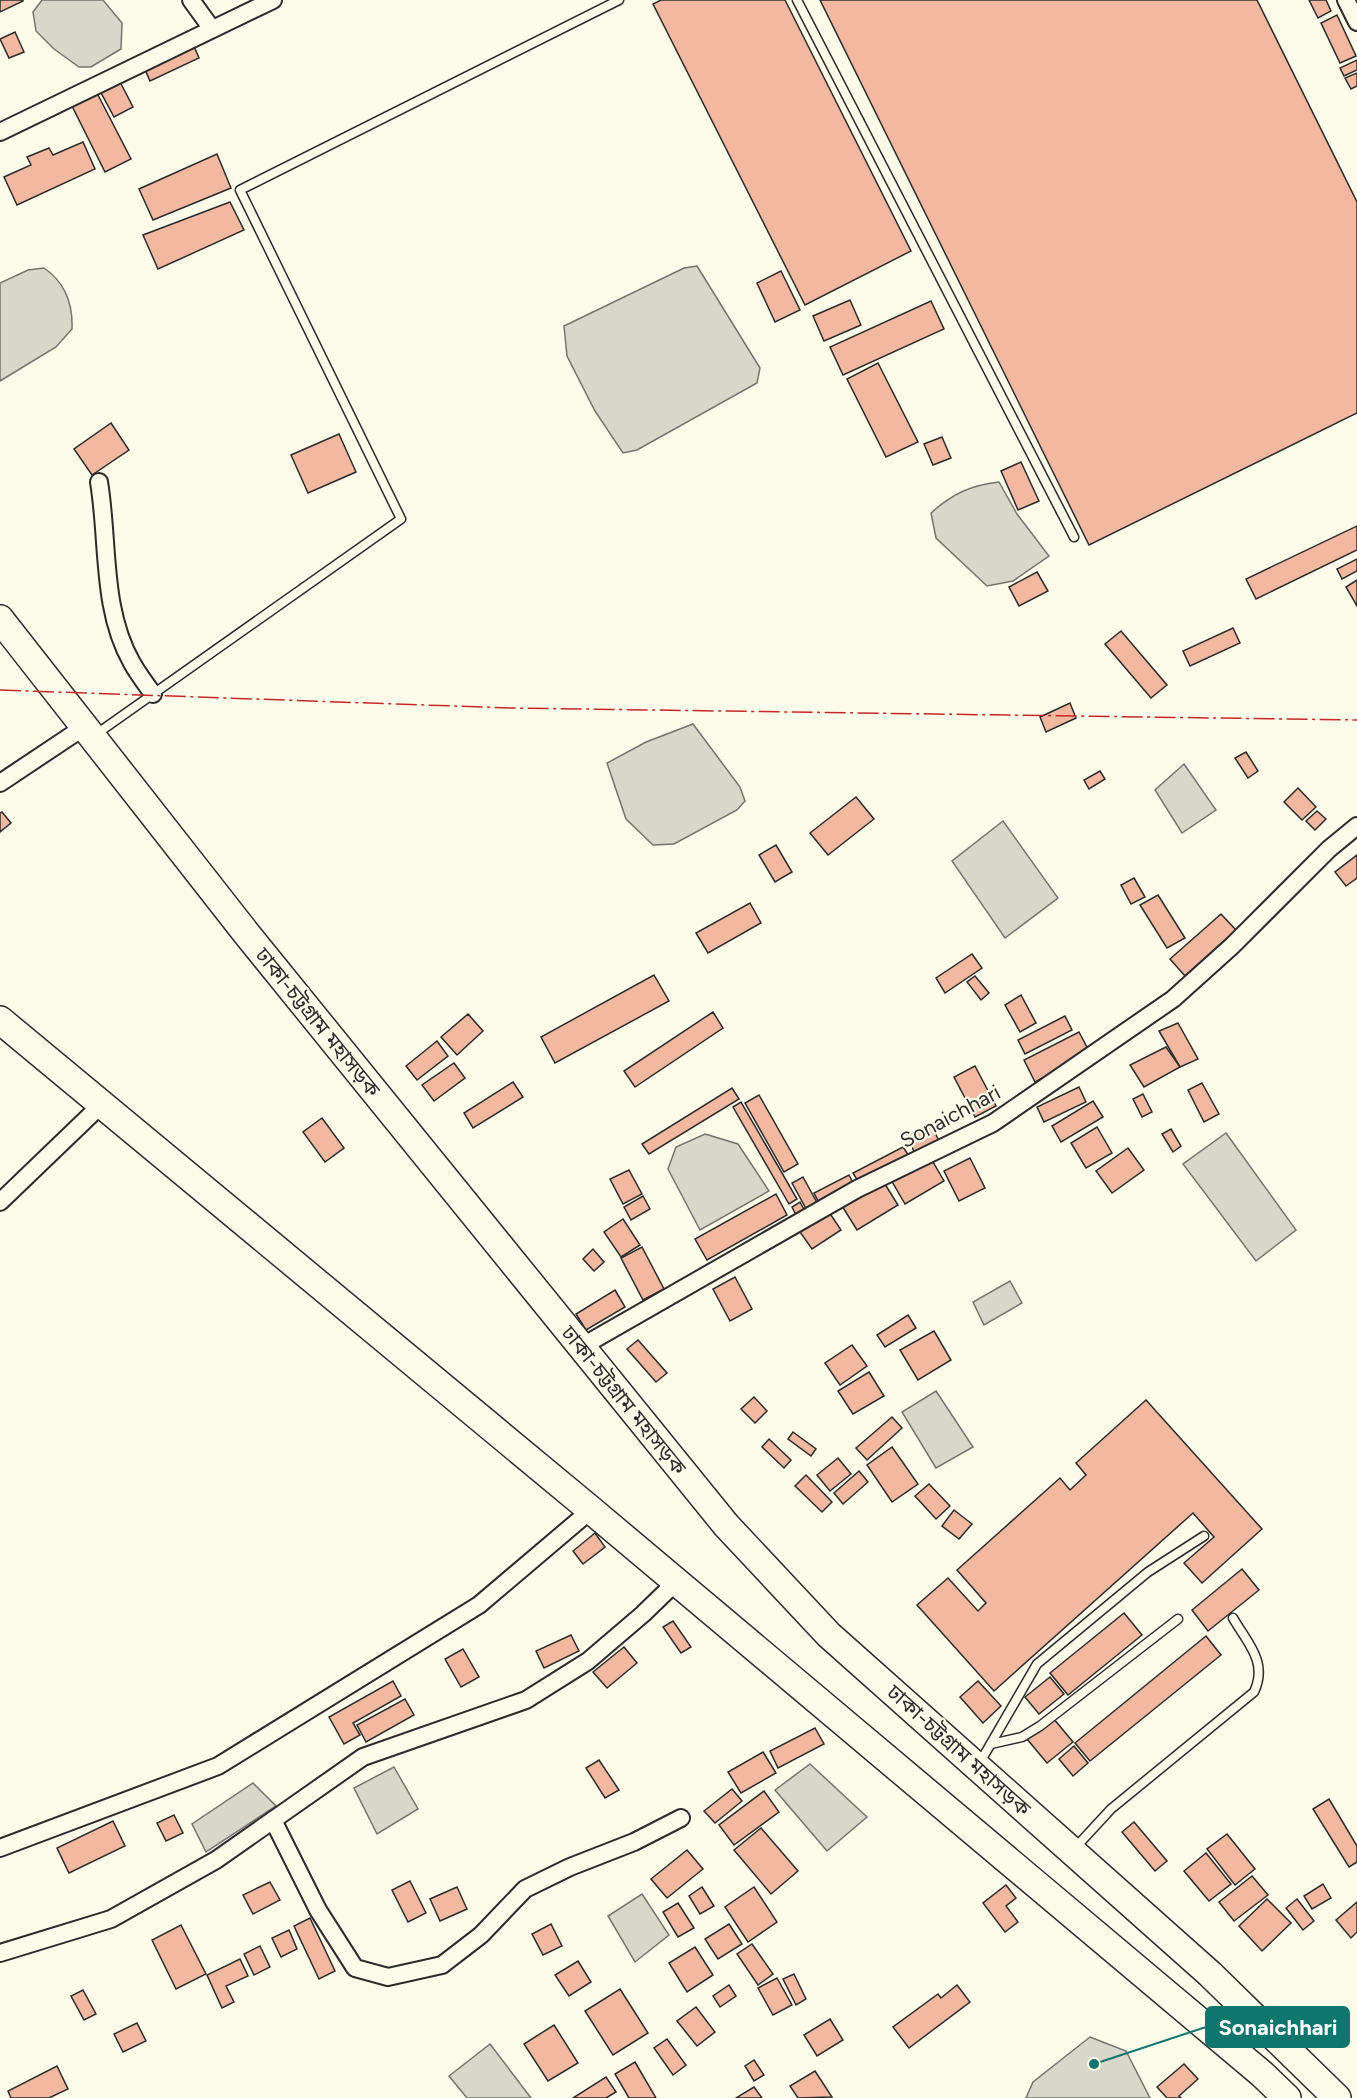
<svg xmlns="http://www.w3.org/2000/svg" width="1357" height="2098" viewBox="0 0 1357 2098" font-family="Figtree,'Noto Sans Bengali',sans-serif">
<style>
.water{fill:#d8d7c9;stroke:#74746e;stroke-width:1.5}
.building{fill:#f2b8a0;stroke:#2b2b2b;stroke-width:1.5}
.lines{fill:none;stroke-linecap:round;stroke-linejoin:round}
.service-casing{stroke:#2b2b2b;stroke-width:11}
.minor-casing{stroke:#2b2b2b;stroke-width:20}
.trunk-casing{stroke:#2b2b2b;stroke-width:30}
.service{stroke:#fdfbea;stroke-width:8}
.minor{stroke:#fdfbea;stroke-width:16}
.trunk{stroke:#fdfbea;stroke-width:27}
.power{stroke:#c62828;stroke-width:1.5;stroke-dasharray:21 4.5 3 4.5;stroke-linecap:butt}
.labels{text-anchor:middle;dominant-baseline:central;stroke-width:4.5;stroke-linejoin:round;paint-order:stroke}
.street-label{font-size:21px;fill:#2b2b2b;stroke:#fdfbea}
.leader{fill:none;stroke:#0f766e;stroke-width:2}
.callout-dot{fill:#0f766e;stroke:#fdfbea;stroke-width:2}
.callout{fill:#0f766e;stroke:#0f766e;stroke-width:2}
.callout-label{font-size:22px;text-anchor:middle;font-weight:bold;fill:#fff}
</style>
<rect width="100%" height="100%" fill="#fdfbea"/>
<g class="water">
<polygon points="42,0 103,0 122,23 121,49 91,67 79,67 54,49 36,31 33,12"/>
<polygon points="697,266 760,368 757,383 637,450 623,453 595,411 567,356 564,326 684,268"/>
<path d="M44 268C66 283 73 304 72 329L56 347 0 381V283L28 270Z"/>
<path d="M999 482 1017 514 1049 556 1013 581 987 586 936 538 931 513C952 494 971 485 999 482Z"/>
<polygon points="693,724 740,787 745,801 737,810 674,844 653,845 626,819 607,763 646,742"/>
<polygon points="1184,764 1216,810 1182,833 1155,790"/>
<polygon points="1003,821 1058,898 1005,938 952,861"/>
<polygon points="1226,1133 1296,1230 1256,1261 1183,1164"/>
<polygon points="705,1134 738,1144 769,1191 700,1230 668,1169 676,1147"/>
<polygon points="1010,1281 1022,1303 984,1325 973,1302"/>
<polygon points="936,1391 973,1447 936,1468 902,1412"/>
<polygon points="810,1764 867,1817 827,1851 775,1790"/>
<polygon points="394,1767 418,1809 377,1834 354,1788"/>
<polygon points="253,1783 276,1806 206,1852 192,1824"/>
<polygon points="642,1894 669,1935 635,1962 608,1916"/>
<polygon points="1090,2037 1126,2051 1150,2098 1026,2098 1033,2082"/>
<polygon points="490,2044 531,2098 467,2098 449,2076"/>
</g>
<g class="building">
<polygon points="0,0 23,0 23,1 0,12"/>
<polygon points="661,0 785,0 911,251 805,305 653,4"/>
<polygon points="820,0 1257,0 1357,202 1357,413 1089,545"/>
<polygon points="1309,0 1326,0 1331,11 1318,18"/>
<polygon points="1337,15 1356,56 1340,63 1321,23"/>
<polygon points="15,32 24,52 9,58 0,39"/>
<polygon points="193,44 199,58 150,81 144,67"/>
<polygon points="1357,60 1357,70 1344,76 1340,68"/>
<polygon points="1357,73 1357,86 1351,89 1345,78"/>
<polygon points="118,78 133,107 114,117 99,89"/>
<polygon points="97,93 131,159 105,172 72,106"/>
<polygon points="83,142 95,169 17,205 4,177 31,165 27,157 49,148 53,155"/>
<polygon points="217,154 231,188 153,220 139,189"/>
<polygon points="230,202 244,230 158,269 143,235"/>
<polygon points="781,271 800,310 775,322 757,283"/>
<polygon points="850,300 861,325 824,341 813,316"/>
<polygon points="931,301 944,329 843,375 830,347"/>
<polygon points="878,363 918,442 886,457 847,379"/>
<polygon points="111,423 129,450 92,475 74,449"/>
<polygon points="339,434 356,472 308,493 291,455"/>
<polygon points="942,437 951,458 933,465 924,444"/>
<polygon points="1021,462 1039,501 1018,510 1001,471"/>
<polygon points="1357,526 1357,550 1256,599 1246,579"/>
<polygon points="1357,559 1357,571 1342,579 1337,569"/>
<polygon points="1037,572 1048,591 1019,606 1009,587"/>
<polygon points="1357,580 1357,606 1346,587"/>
<polygon points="1233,628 1240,643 1190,666 1183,651"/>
<polygon points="1121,631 1167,685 1151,698 1105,644"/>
<polygon points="1070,703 1076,718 1046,732 1040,717"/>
<polygon points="1246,752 1258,771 1248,778 1235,758"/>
<polygon points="1100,771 1105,779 1089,789 1084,780"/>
<polygon points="1298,788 1316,807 1302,820 1284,802"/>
<polygon points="856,797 874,819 828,855 810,833"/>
<polygon points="1317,811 1326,819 1315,830 1306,821"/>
<polygon points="2,812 11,823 0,832 0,813"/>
<polygon points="776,845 792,872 775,882 759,855"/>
<polygon points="1357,855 1357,878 1346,886 1335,872"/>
<polygon points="1134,878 1145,897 1131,904 1121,885"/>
<polygon points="1158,895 1185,938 1167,948 1140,905"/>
<polygon points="750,903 761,923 708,953 696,933"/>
<polygon points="1221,914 1236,930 1185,976 1170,959"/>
<polygon points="972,954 982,968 945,993 936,978"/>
<polygon points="654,975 669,1001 555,1063 541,1037"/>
<polygon points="975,976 989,993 981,1000 967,982"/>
<polygon points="1021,995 1036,1023 1020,1032 1005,1005"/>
<polygon points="713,1012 723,1028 635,1087 624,1071"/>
<polygon points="468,1014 483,1031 457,1055 441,1037"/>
<polygon points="1065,1016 1072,1030 1025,1054 1018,1040"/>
<polygon points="1178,1023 1198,1059 1180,1067 1159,1031"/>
<polygon points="1079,1032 1090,1053 1035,1082 1024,1060"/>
<polygon points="437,1041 448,1056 417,1080 406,1066"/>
<polygon points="1166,1047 1180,1067 1144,1087 1130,1065"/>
<polygon points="454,1063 465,1078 434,1101 422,1085"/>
<polygon points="975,1066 996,1106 975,1117 954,1077"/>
<polygon points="513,1082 523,1097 473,1128 464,1113"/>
<polygon points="1202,1083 1219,1114 1204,1122 1188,1090"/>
<polygon points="1079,1087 1086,1102 1044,1122 1037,1107"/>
<polygon points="732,1088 739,1099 649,1154 642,1144"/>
<polygon points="1143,1094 1152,1112 1142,1117 1133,1099"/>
<polygon points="759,1095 798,1164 784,1172 745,1103"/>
<polygon points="1093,1101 1103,1117 1061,1142 1052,1126"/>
<polygon points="741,1102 797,1199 789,1204 733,1107"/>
<polygon points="322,1118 344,1148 325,1162 303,1132"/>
<polygon points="931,1124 940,1143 915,1154 907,1135"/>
<polygon points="1097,1127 1112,1153 1086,1168 1071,1143"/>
<polygon points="1171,1129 1181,1146 1173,1152 1162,1134"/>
<polygon points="903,1147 909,1156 859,1183 853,1173"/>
<polygon points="1128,1148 1144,1170 1112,1193 1096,1171"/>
<polygon points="929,1155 944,1181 905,1204 890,1178"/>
<polygon points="970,1158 985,1188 959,1201 944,1171"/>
<polygon points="629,1170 642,1194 623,1204 610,1179"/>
<polygon points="849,1175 854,1185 819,1203 814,1193"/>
<polygon points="803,1177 820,1208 809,1214 792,1183"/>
<polygon points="883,1181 898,1205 857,1230 842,1206"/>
<polygon points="776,1194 787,1215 707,1260 695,1239"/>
<polygon points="643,1196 650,1209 631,1220 624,1207"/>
<polygon points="800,1202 807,1215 798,1219 792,1207"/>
<polygon points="829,1212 841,1230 812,1249 800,1232"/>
<polygon points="623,1219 640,1245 621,1257 604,1232"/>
<polygon points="642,1247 664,1289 643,1300 621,1258"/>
<polygon points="593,1249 604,1262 594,1271 583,1259"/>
<polygon points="735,1277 752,1309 730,1321 713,1289"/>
<polygon points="615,1290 625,1307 586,1330 576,1314"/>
<polygon points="908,1315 916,1328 885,1347 877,1335"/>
<polygon points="934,1331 951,1360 918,1380 900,1350"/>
<polygon points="638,1340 667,1373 656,1382 627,1349"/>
<polygon points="852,1345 867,1366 840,1385 825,1363"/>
<polygon points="869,1372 884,1396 853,1414 838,1391"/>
<polygon points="754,1397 767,1411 755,1423 741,1409"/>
<polygon points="1146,1400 1262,1529 1202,1583 1184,1563 1214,1537 1193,1513 994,1691 917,1605 948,1578 978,1611 986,1603 957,1570 1060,1478 1070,1490 1086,1475 1076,1463"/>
<polygon points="892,1417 902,1428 867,1460 856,1448"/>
<polygon points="793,1432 816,1449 811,1456 788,1439"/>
<polygon points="769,1439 791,1460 784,1468 762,1447"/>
<polygon points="892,1447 918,1484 892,1502 867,1465"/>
<polygon points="838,1458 851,1474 830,1491 817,1475"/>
<polygon points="859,1471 868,1482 843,1504 834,1493"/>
<polygon points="806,1475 832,1502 822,1512 795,1486"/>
<polygon points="929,1484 950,1506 936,1519 915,1496"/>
<polygon points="954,1510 972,1524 959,1539 942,1526"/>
<polygon points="595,1533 605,1547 583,1564 573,1551"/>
<polygon points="1242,1569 1259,1590 1208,1631 1192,1610"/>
<polygon points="1124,1613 1142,1635 1068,1695 1050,1673"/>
<polygon points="673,1621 691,1647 681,1653 663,1627"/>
<polygon points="571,1635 579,1651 544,1668 536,1651"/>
<polygon points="1206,1636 1221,1655 1090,1761 1075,1743"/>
<polygon points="624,1647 637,1663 607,1688 593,1672"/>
<polygon points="463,1649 479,1677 461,1687 445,1659"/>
<polygon points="1050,1677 1064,1694 1039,1714 1025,1697"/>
<polygon points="393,1681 401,1696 353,1723 360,1735 344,1744 329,1717"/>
<polygon points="978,1681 1001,1706 983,1723 960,1697"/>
<polygon points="405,1699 414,1715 366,1742 357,1725"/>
<polygon points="1053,1718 1073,1742 1047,1763 1027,1739"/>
<polygon points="815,1728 824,1744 778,1768 770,1751"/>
<polygon points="1074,1746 1088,1763 1073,1776 1059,1759"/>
<polygon points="763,1752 776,1773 741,1793 728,1772"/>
<polygon points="599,1760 619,1790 605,1798 586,1768"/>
<polygon points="732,1789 742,1801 715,1823 704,1811"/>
<polygon points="764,1791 779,1812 734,1845 719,1825"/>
<polygon points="1329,1799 1357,1846 1357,1862 1349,1867 1313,1809"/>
<polygon points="174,1815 183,1833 166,1841 157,1823"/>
<polygon points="113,1821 125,1846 69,1873 57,1848"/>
<polygon points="1134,1822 1167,1861 1155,1871 1122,1832"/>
<polygon points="761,1828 798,1871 771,1894 734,1850"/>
<polygon points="1227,1834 1255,1869 1235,1885 1207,1849"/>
<polygon points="687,1850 703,1869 667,1898 651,1879"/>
<polygon points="1206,1853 1231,1884 1209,1901 1184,1871"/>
<polygon points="1252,1876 1268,1895 1234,1921 1219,1902"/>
<polygon points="410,1881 426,1913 408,1922 392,1890"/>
<polygon points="270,1882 280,1900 253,1914 243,1895"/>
<polygon points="1323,1884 1331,1898 1312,1909 1304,1896"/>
<polygon points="1006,1885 1016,1898 1006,1906 1018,1922 1005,1932 983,1903"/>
<polygon points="457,1887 467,1909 440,1921 430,1899"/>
<polygon points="702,1887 714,1906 700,1914 689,1896"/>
<polygon points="754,1887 777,1922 748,1942 725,1907"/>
<polygon points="1267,1899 1291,1923 1262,1951 1239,1926"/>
<polygon points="1297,1899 1314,1921 1303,1930 1286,1908"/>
<polygon points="1357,1902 1357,1932 1351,1938 1336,1920"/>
<polygon points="678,1903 694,1928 678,1937 663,1912"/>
<polygon points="310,1918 335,1971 319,1979 294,1926"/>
<polygon points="551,1924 562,1946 543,1955 532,1934"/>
<polygon points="729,1924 742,1944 718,1959 705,1939"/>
<polygon points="181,1925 206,1974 176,1989 152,1940"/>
<polygon points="289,1930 297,1949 281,1957 272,1938"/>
<polygon points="752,1944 773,1974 758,1985 737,1954"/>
<polygon points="260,1946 270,1967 254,1975 244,1954"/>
<polygon points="695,1947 713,1975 687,1992 669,1963"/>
<polygon points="240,1959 248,1976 226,1986 234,2002 222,2008 207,1975"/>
<polygon points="578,1961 591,1982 569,1996 555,1975"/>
<polygon points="794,1974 806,1999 796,2005 783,1979"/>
<polygon points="777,1978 792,2005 773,2015 758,1988"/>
<polygon points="729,1985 736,1996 720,2007 713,1996"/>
<polygon points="957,1985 970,2002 909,2048 893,2027 938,1994 941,1998"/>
<polygon points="620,1989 648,2033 613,2055 585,2011"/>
<polygon points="83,1990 96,2014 84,2020 71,1996"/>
<polygon points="696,2007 715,2032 697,2046 677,2021"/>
<polygon points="830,2019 843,2040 817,2056 804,2035"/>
<polygon points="137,2023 146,2041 123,2052 114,2034"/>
<polygon points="554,2025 578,2063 548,2081 524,2044"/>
<polygon points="667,2039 686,2065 673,2075 654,2048"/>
<polygon points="754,2060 764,2075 754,2081 745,2066"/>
<polygon points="635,2062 656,2098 629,2098 615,2074"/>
<polygon points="1184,2064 1198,2079 1179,2096 1181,2098 1167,2098 1157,2087"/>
<polygon points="57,2066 68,2089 49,2098 11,2098 8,2091"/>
<polygon points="815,2071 832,2097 798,2098 790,2086"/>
<polygon points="606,2077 616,2092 606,2098 573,2098"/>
<polygon points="754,2087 762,2098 736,2098"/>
</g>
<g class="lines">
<defs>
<g id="service">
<polyline points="797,0 1074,537"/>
<polyline points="95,735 401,519 240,190 619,0"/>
<polyline points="991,1744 1022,1737 1040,1726 1178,1619"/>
<polyline points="979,1764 1037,1664 1148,1572 1204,1536"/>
<path d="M1075 1848 1111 1809 1254 1692C1268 1662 1248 1644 1233 1618"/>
</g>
<g id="minor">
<polyline points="191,0 212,29"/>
<polyline points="1346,0 1357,22"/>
<polyline points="0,132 273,0"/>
<path d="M99 482C109 542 101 609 132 663 138 674 146 684 153 694"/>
<polyline points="0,783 84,727"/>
<polyline points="0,1202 102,1104"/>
<polyline points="581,1347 857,1189 993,1123 1173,999 1232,946 1329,849 1357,826"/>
<polyline points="273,1820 318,1910 355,1968 388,1977 442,1965 481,1935 525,1889 570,1867 634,1842 681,1818"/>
<polyline points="0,1848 218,1766 479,1605 591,1510"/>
<polyline points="0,1953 111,1919 216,1860 363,1757 526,1700 588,1661 643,1614 676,1582"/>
</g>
<g id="trunk">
<polyline points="0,619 246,933 726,1525 829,1635 1210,1974 1337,2098"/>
<polyline points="0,1020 591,1510 1262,2074 1287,2098"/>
</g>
</defs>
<use href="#service" class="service-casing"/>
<use href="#minor" class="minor-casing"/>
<use href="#trunk" class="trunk-casing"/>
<use href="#service" class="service"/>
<use href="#minor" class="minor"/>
<use href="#trunk" class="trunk"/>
<polyline class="power" points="0,690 510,708 1357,720"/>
</g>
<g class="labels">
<g class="street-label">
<text transform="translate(318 1022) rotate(51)">ঢাকা-চট্টগ্রাম মহাসড়ক</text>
<text transform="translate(950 1116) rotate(-28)">Sonaichhari</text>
<text transform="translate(624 1400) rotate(51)">ঢাকা-চট্টগ্রাম মহাসড়ক</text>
<text transform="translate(959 1750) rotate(42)">ঢাকা-চট্টগ্রাম মহাসড়ক</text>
</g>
</g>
<path class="leader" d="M1094 2064L1206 2027"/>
<circle class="callout-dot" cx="1094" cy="2064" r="6"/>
<rect class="callout" x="1206" y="2007" width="143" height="40" rx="6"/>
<g class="callout-label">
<text x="1278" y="2035">Sonaichhari</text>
</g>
</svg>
